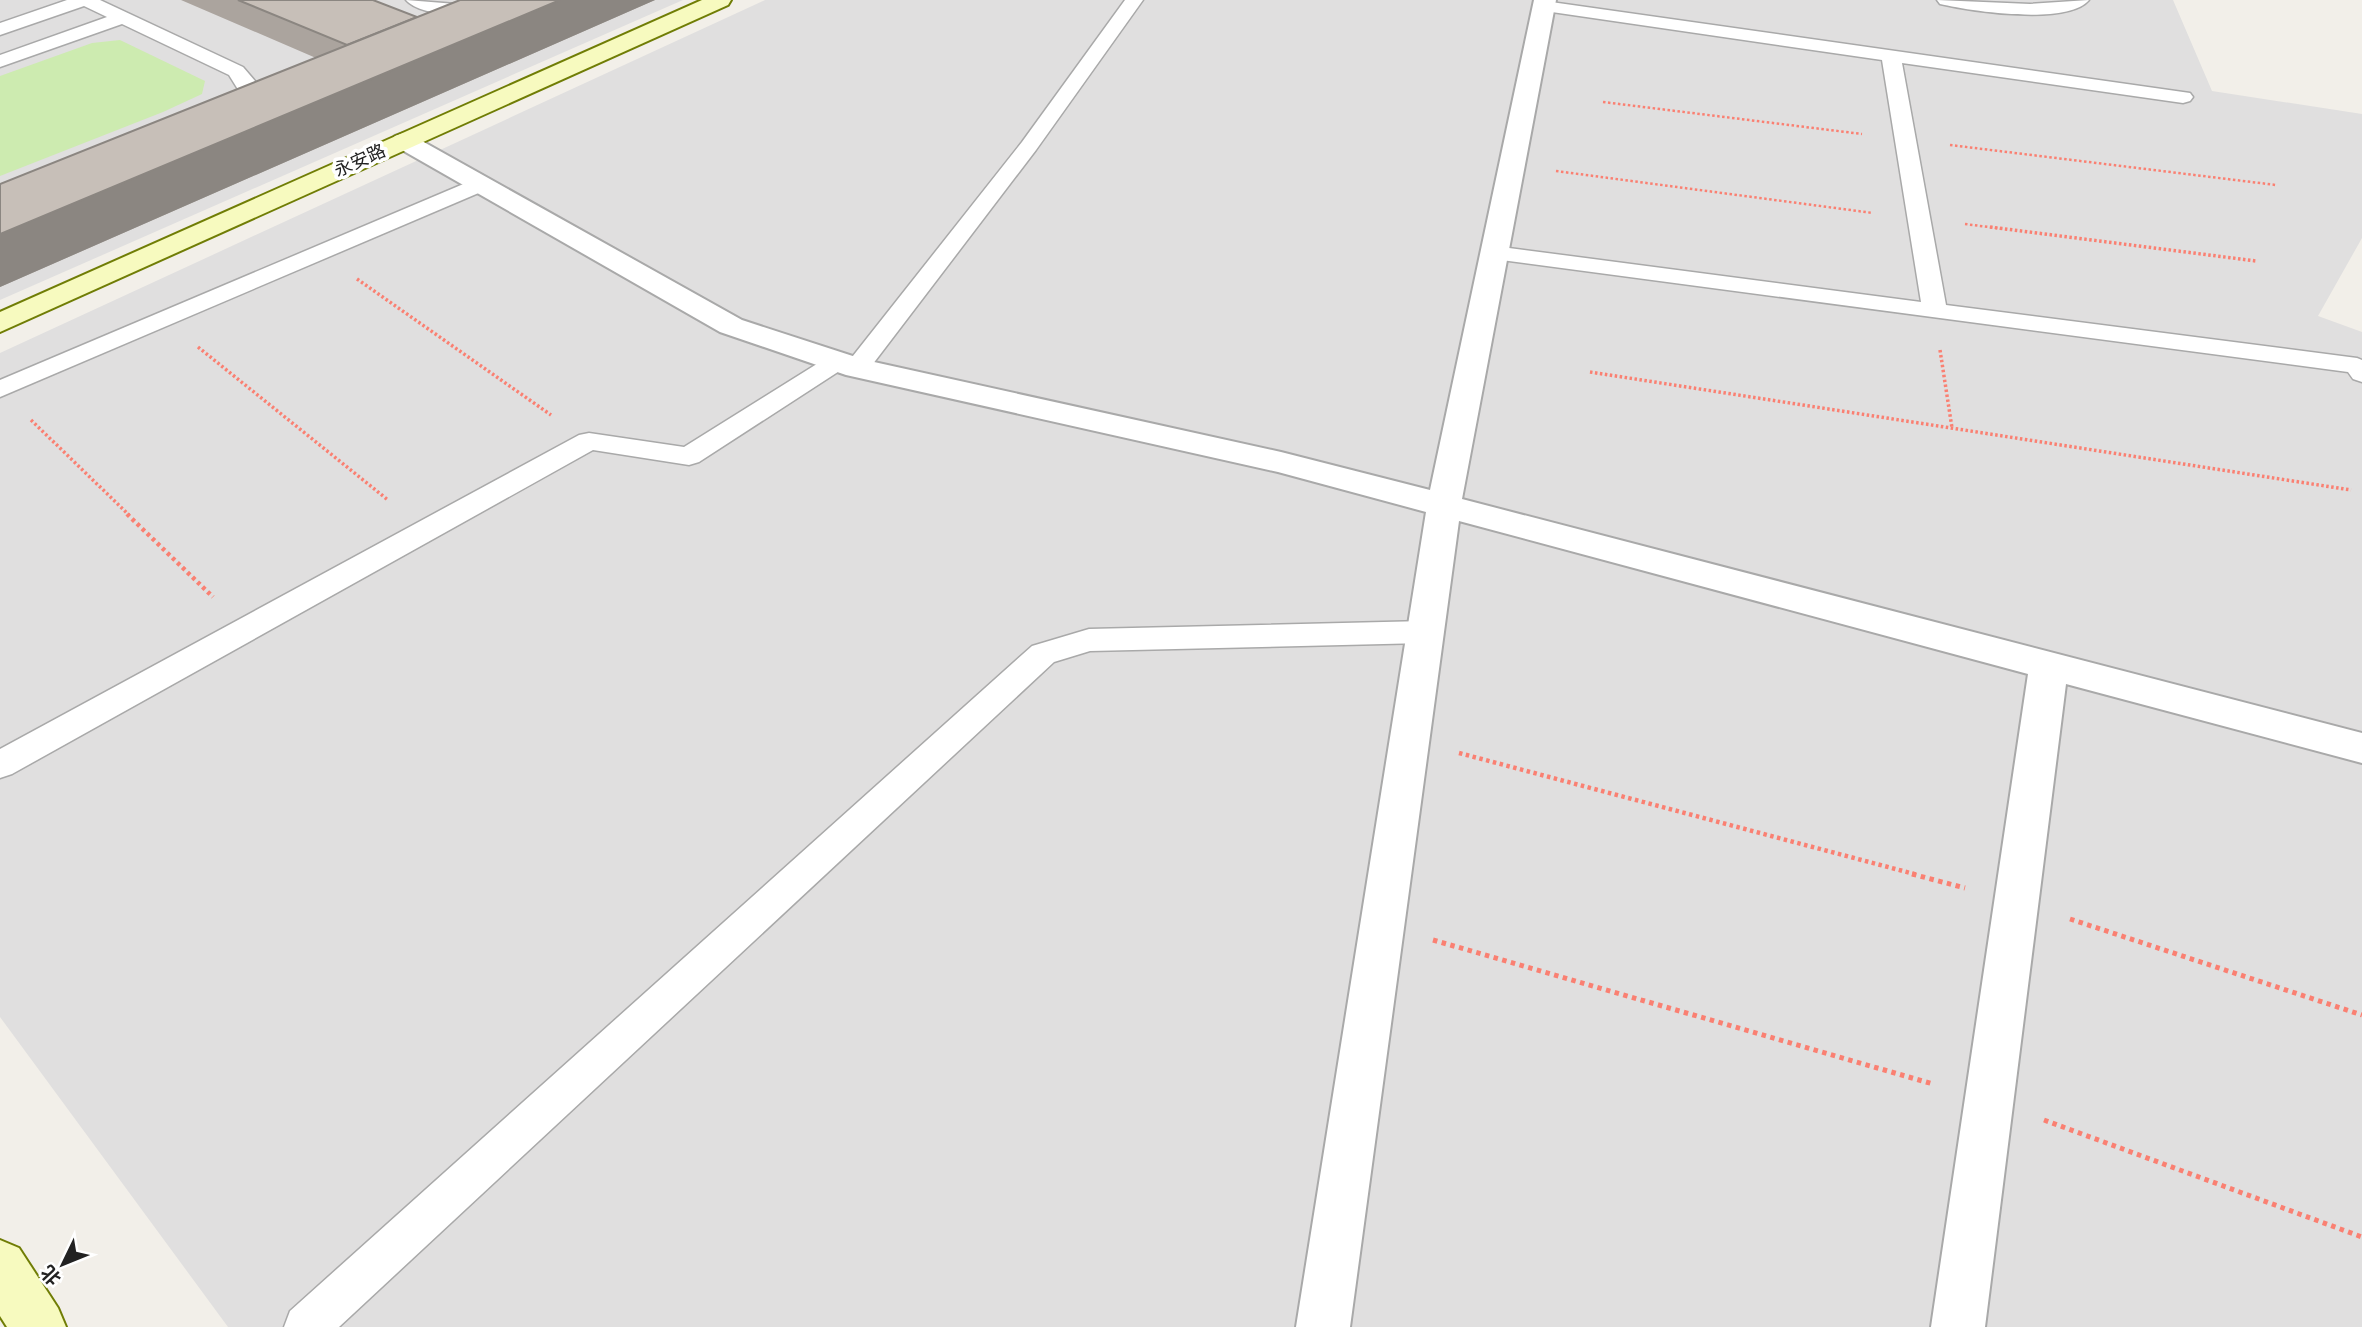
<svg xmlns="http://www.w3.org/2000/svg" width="2362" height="1327" viewBox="0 0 2362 1327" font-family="'Source Sans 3','Noto Sans SC',sans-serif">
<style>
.residential{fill:#e0dfdf}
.grass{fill:#cdebb0}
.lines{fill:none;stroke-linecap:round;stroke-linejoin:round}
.lane-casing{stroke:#a9a9a9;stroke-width:3}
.street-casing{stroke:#a9a9a9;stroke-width:4}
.secondary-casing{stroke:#707d05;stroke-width:4}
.path-far3{stroke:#fa8072;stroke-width:2.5;stroke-dasharray:2.5 2.5;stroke-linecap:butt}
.path-far2{stroke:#fa8072;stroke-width:3.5;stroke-dasharray:2.5 2.5;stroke-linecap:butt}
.path-far1{stroke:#fa8072;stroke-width:4.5;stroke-dasharray:3.5 3.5;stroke-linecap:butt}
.path{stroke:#fa8072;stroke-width:5;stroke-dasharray:4.5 4.5;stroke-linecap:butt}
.lane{fill:#fff;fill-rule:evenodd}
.street{fill:#fff;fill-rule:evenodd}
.secondary{fill:#f7fabf;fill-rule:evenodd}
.wall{fill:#aba49e}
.shaded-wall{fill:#8b8681}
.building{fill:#c7bfb8;stroke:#8b8681;stroke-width:2}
.labels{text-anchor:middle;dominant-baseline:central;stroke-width:7;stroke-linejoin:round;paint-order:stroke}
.far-street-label{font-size:18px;fill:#222;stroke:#fff}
</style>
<rect width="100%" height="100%" fill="#f2efe9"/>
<g class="residential">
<polygon points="0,0 683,0 0,300"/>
<polygon points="765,0 2173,0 2212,91 2362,114 2362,238 2318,316 2362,332 2362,1327 228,1327 0,1017 0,353"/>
</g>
<polygon class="grass" points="120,40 205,81 202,94 163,112 0,176 0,76 92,43"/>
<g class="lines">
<defs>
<g id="lane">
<path d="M67 0H100L243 67 255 81 259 92C248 106 230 120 212 115L209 111C214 104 230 98 239 91L229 75 122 24 0 67V55L107 17 84 6 0 35V23Z"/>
<path d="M406 0 456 4 507 0C491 19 422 19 406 0Z"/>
<polygon points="1125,0 1143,0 1036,150 866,373 857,376 848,373 844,368 699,462 689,465 593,450 12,774 0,778 0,749 579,435 589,433 684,447 828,357 837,354 846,357 849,361 1022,142"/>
<path d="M1937 0 2030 4 2089 0C2067 26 1970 11 1940 4Z"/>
<polygon points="1544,1 2190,93 2193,97 2190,101 2183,103 1902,63 1946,305 2357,358 2362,360 2362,382 2353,379 2348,372 1486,258 1482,253 1486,248 1494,246 1921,302 1882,60 1538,10 1535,6 1538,2"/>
<polygon points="480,177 488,179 491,184 488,189 0,397 0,380"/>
<polygon points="1425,621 1436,624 1440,632 1436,640 1425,643 1090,651 1054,662 339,1327 284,1327 290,1311 1032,646 1089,629"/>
</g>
<polygon id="street" points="1534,0 1556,0 1462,499 2362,733 2362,763 2066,684 1985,1327 1931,1327 2028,674 1459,521 1350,1327 1296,1327 1426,512 1278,472 846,375 720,332 395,146 391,141 395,136 404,133 413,136 742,320 865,360 1281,452 1430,490"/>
<g id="secondary">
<polygon points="702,0 731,0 728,5 0,332 0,312"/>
<polygon points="0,1240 19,1248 58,1308 66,1327 7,1327 0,1316"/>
</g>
</defs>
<use href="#lane" class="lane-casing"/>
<use href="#street" class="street-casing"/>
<use href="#secondary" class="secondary-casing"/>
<g class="path-far3">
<polyline points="1603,102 1862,134"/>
<polyline points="1950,145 2276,185"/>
<polyline points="1556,171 1873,213"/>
<polyline points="1965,224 2004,229"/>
</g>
<g class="path-far2">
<polyline points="1990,227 2256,261"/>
<polyline points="357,279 551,415"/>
<polyline points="198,347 388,500"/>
<polyline points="1940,350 1952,428"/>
<polyline points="1590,372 2351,490"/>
<polyline points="31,420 129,515"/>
</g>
<g class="path-far1">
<polyline points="127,514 213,597"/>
<polyline points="1459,753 1918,875"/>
</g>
<g class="path">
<polyline points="1912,874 1965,888"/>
<polyline points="2070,919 2362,1015"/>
<polyline points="1433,940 1933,1084"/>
<polyline points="2044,1120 2362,1237"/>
</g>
<use href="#lane" class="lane"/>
<use href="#street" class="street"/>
<use href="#secondary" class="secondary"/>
</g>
<polygon class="wall" points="181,0 373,0 417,17 460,0 655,0 0,287 0,184 316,58"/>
<polygon class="shaded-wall" points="560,0 655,0 0,287 0,234"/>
<g class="building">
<polygon points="238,0 373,0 417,17 347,45"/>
<polygon points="460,0 560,0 0,234 0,184"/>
</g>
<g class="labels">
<g class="far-street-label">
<text transform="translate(360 161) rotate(-24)">永安路</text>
</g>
</g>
<g transform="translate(63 1264) rotate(227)" stroke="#ffffff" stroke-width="5" paint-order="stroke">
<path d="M0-5L12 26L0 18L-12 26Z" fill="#222222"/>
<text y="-10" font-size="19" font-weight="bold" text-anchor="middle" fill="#222222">北</text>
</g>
</svg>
